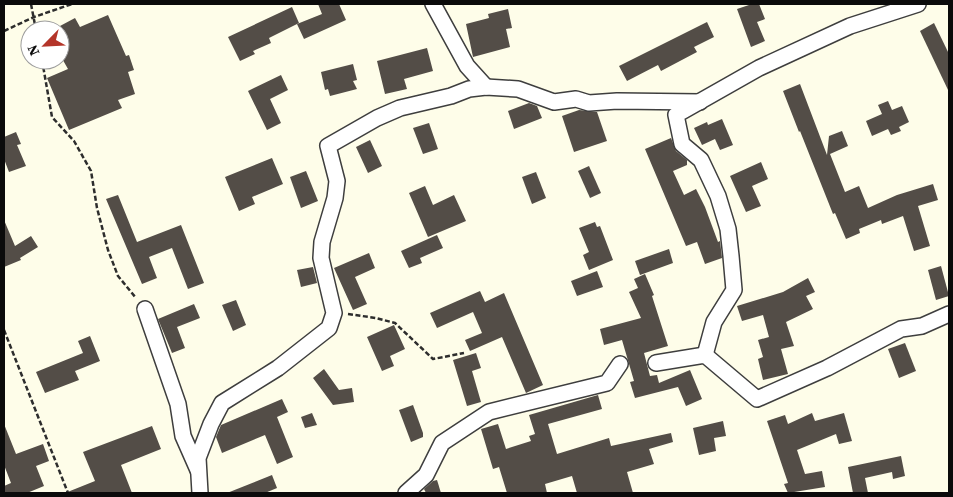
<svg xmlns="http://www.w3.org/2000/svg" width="953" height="497" viewBox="0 0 953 497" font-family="'Source Serif 4',serif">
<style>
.building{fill:#534d47}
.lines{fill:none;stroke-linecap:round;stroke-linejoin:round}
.minor-casing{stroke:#3e3e3e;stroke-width:18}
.path{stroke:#2d2d2d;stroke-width:2.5;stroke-dasharray:5 2.5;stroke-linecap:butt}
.minor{stroke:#fff;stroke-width:15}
</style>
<rect width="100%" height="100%" fill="#fefde9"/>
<g class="building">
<polygon points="318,4 339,4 346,20 304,39 297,24 322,14"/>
<polygon points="752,4 759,4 765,19 757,22 765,41 751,47 737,9"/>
<polygon points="292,7 299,23 269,38 271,43 253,51 255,54 240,61 228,37"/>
<polygon points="508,9 512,28 506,29 510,47 473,57 466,24 489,18 488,14"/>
<polygon points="108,15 126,56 129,55 134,70 128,72 135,94 118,100 122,108 69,130 47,78 68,69 60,55 60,26 75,18 80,27"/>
<polygon points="707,22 714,37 694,47 697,52 661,71 658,65 627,81 619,66"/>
<polygon points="934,23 949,54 949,92 920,31"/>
<polygon points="427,48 433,71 404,79 407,89 385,94 377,61"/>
<polygon points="353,64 357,80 353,81 357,89 330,96 328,89 325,90 321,72"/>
<polygon points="281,75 288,90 270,99 281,123 267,130 248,91"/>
<polygon points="800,84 827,155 829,136 842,131 848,146 830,154 845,192 859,186 868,208 897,195 933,184 938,200 918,206 930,246 914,251 903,216 882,224 881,220 859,229 860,233 846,239 835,213 833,214 800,131 799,132 783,91"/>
<polygon points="888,101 892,110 902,106 909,122 899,127 901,131 891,135 888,129 872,136 866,121 882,114 878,105"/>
<polygon points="529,103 537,106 542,118 514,129 508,111"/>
<polygon points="579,110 597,112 607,141 574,152 562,116"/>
<polygon points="722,119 733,145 720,150 715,139 702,145 694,128 707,122 708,125"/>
<polygon points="429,123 438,149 423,154 413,128"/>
<polygon points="16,132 21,144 17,145 26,166 9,172 4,159 4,137"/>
<polygon points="671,138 676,151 687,160 687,165 673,171 684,195 696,189 705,207 718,242 720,241 722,258 705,264 697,242 686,246 645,149"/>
<polygon points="370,140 382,166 368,173 356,147"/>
<polygon points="272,158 283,184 252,197 255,204 239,211 225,177"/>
<polygon points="761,162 768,179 752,186 761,206 746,212 730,176"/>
<polygon points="589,166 601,193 590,198 578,171"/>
<polygon points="306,171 318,201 301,208 290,177"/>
<polygon points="536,172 546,198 532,204 522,177"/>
<polygon points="425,186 433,205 454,195 466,221 428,237 409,193"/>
<polygon points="118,195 137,242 181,225 204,283 188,289 172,248 149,257 157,278 142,284 106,199"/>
<polygon points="4,220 15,246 31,236 38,247 20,258 21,260 4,267"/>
<polygon points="595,222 597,227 600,226 613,260 589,270 583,255 589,252 579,228"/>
<polygon points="437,235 443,248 420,258 422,263 409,268 401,251"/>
<polygon points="669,249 673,263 640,275 635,261"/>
<polygon points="369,253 375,268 355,277 367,304 353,310 334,268"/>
<polygon points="941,266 949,296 936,300 928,270"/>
<polygon points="313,267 317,283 301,287 297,270"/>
<polygon points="597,271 603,287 577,296 571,281"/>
<polygon points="645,274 654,295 652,296 668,346 644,353 650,376 657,375 659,383 690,370 702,399 686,406 678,387 635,398 630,382 634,381 622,340 604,345 600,329 641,318 629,292 638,288 634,279"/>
<polygon points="808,278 815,292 806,296 813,309 786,322 794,346 781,349 788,374 763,380 758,359 763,357 758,340 769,337 763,315 742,321 737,306 783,292"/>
<polygon points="480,291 485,302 504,293 543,385 526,393 502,337 470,351 465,340 482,333 473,312 437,328 430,313"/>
<polygon points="236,300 246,325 233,331 222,305"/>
<polygon points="194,304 200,318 177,327 185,348 172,353 158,319"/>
<polygon points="394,325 405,349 390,356 394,366 382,371 367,337"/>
<polygon points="90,336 100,361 75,371 79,380 45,393 36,372 83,353 78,341"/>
<polygon points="905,343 916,371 899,378 888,349"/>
<polygon points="476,353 481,368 472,371 481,402 467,406 453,360"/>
<polygon points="324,369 339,390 352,388 354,402 333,405 313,378"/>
<polygon points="598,395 602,409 548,424 557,454 609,438 611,446 671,433 673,442 649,449 654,464 627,472 633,493 577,493 572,476 545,484 547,493 507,493 499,467 493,469 481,429 498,424 506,449 531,441 529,436 535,434 529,415"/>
<polygon points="282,399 288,412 277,417 293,457 277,464 265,435 222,453 216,437 221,425"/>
<polygon points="413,405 423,433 423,437 411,442 399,410"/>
<polygon points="312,413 317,425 305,428 301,417"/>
<polygon points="812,413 815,421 844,413 852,441 839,444 836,434 797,450 805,474 822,471 825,487 788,493 784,484 788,483 767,421 785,415 788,424"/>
<polygon points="723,421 726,436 714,438 716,451 699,455 693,428"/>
<polygon points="4,424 16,454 43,444 49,461 36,466 44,486 27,493 4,493 4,486 11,483 4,465"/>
<polygon points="152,426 161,449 121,465 132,493 65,493 95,481 83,452"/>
<polygon points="901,456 905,476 893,479 892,472 865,478 868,493 853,493 848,467"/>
<polygon points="272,475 277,488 265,493 227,493"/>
<polygon points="437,480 441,493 426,493 424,489 433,481"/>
</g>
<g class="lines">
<defs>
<g id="minor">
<polyline points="433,4 467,66 486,87"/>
<polyline points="145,309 178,404 183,436 198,470"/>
<polyline points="705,355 714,322 734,290 731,256 728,229 718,196 701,160 682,144 676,115 759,68 850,26 918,4"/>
<polyline points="656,363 705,355 757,399 827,368 901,329 922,326 949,314"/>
<polyline points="200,493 198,458 211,424 222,403 278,368 329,328 334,313 321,258 322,242 335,198 337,181 328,146 377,118 400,108 451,96 469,89 486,87 518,89 554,102 576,99 589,103 617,101 700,102"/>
<polyline points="406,493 426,475 442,443 489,412 607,383 620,364"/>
</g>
</defs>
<use href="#minor" class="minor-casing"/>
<g class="path">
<polyline points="31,4 36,30"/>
<polyline points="4,31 34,17 72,4"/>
<polyline points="42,60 52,117 74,141 91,171 97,208 108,250 118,276 136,298"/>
<polyline points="348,314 376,318 395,323 433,359 464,353"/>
<polyline points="4,330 68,493"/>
</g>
<use href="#minor" class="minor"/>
</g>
<rect width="953" height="497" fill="none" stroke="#0b0b0b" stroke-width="10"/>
<g transform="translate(45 45) rotate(246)"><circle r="24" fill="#ffffff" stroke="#9d9d9d"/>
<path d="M0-4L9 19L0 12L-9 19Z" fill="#b43529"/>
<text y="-8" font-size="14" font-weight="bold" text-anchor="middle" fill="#0b0b0b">N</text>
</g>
</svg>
